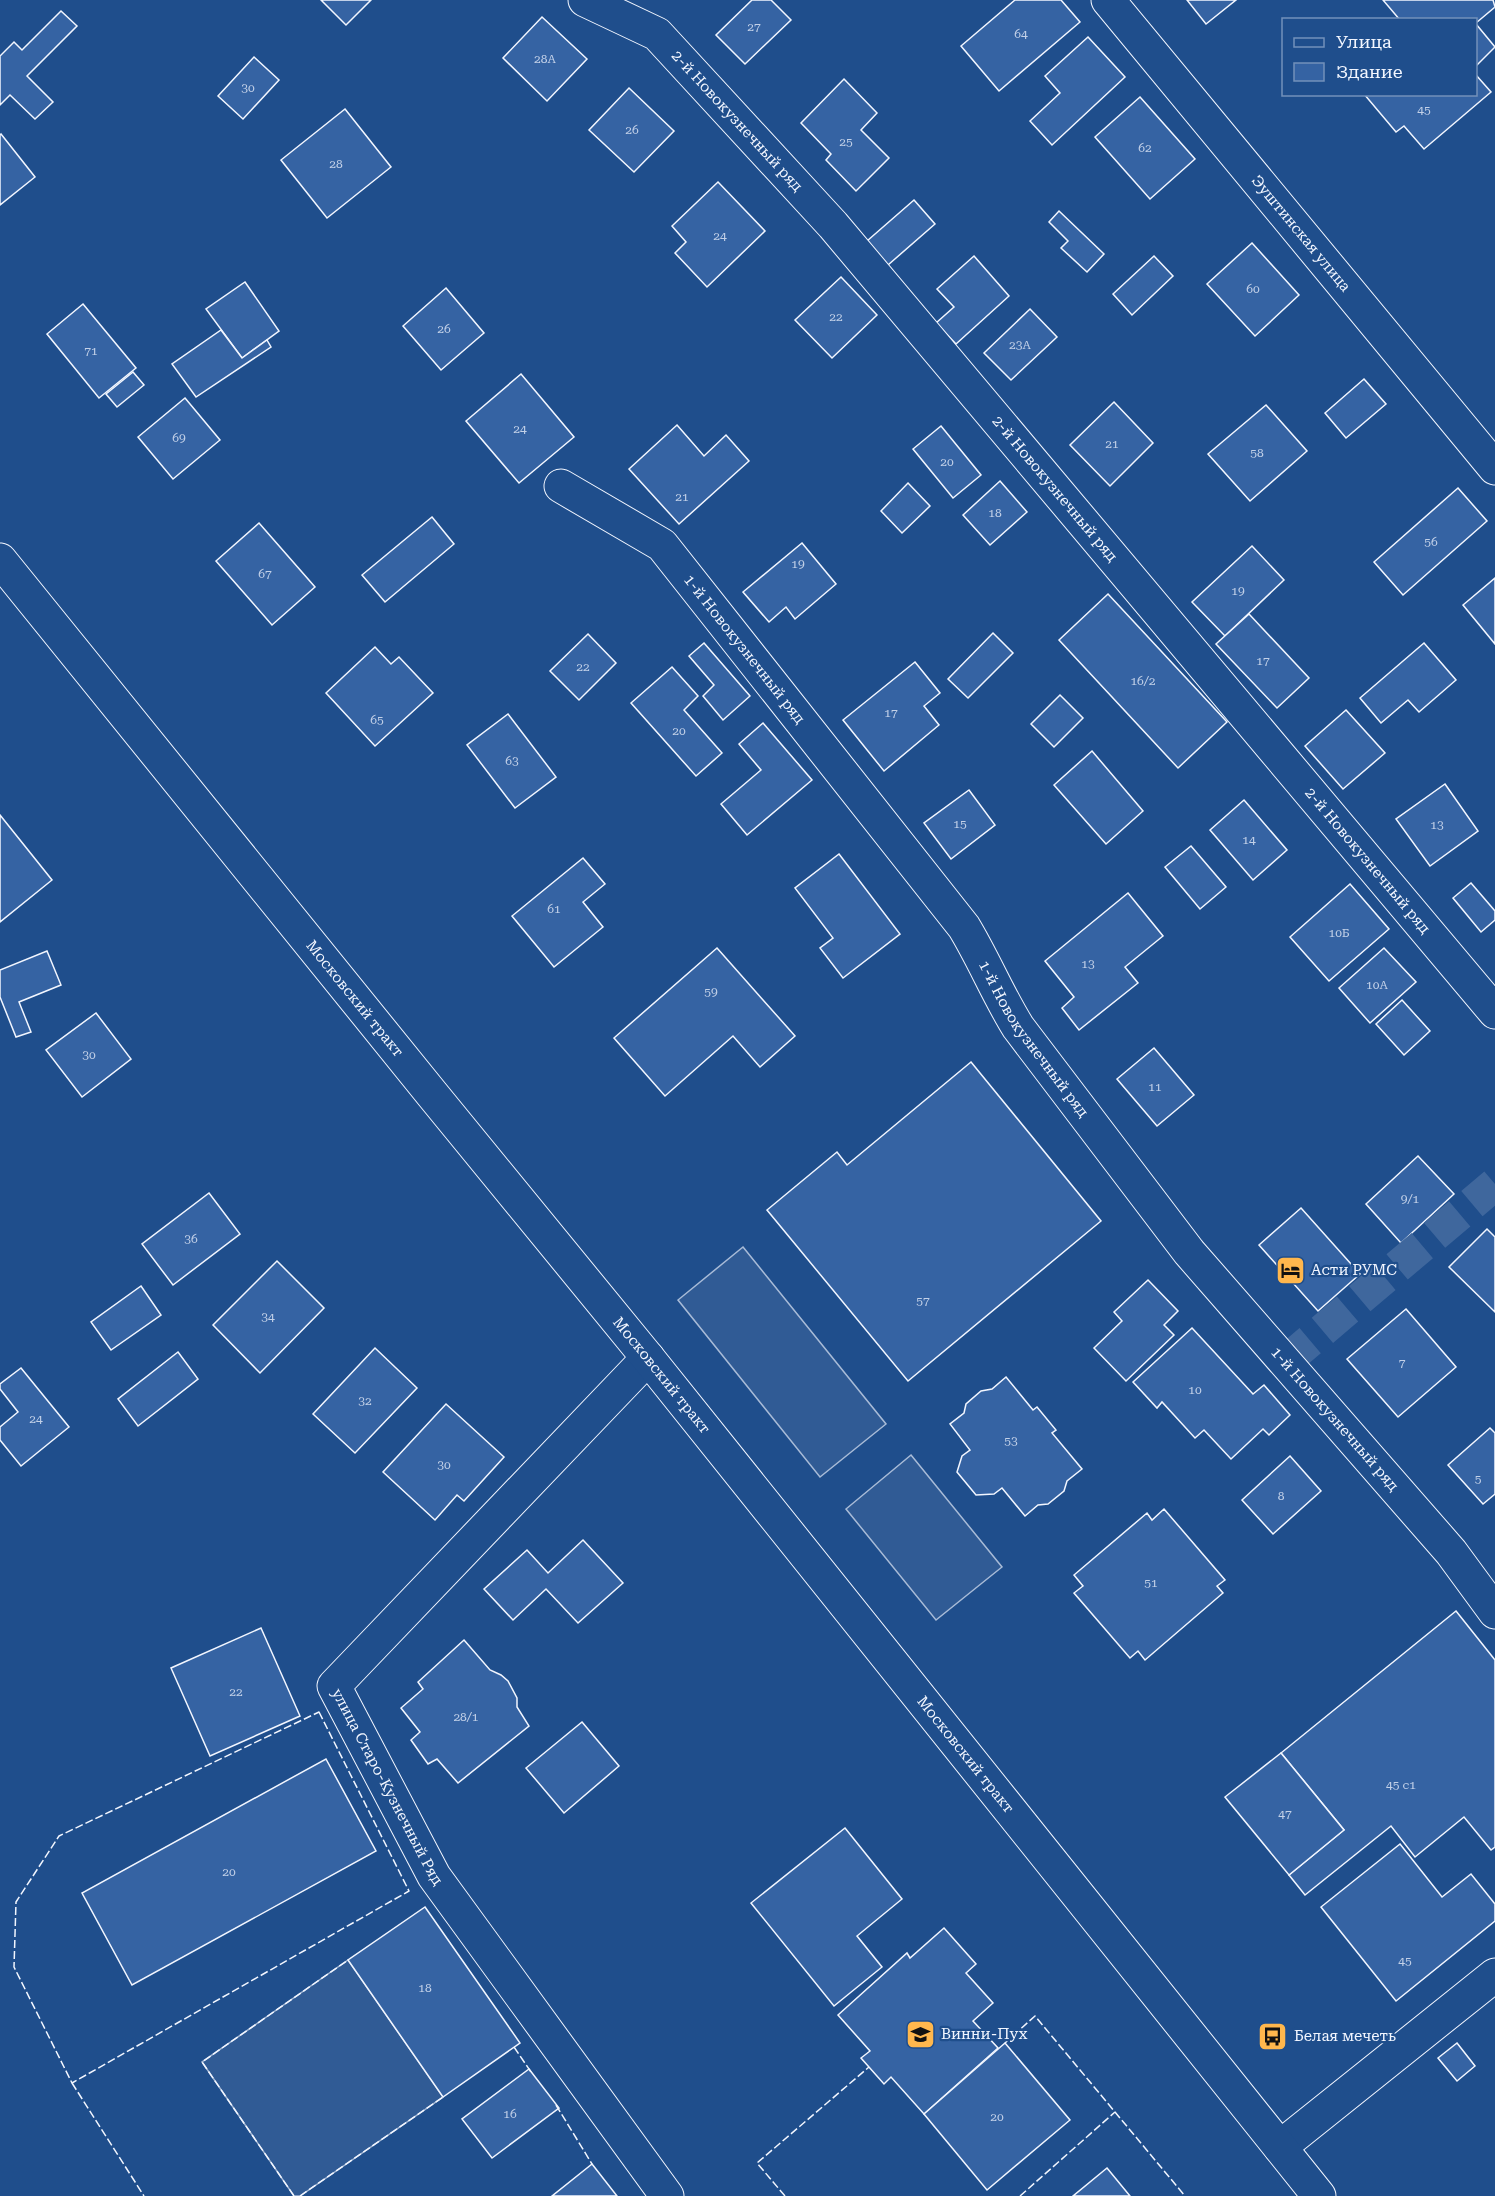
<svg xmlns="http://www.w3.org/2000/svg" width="1495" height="2196" viewBox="0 0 1495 2196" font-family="'Roboto Serif',serif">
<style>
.built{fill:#305b95;stroke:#a8bbd7;stroke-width:1.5}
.building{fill:#3563a3;stroke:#f2f6ff;stroke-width:1.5}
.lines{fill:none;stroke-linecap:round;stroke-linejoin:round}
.minor-tunnel{stroke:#3f679d;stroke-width:33;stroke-dasharray:33 16;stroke-linecap:butt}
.minor-casing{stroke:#f2f6ff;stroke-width:35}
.major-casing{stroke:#f2f6ff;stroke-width:35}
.minor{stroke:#1f4e8c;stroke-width:33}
.major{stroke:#1f4e8c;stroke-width:33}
.fence{stroke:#f2f6ff;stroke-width:1.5;stroke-dasharray:8 3;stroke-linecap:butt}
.labels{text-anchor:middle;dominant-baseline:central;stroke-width:4.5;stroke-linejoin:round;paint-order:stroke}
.number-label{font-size:12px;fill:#c3d1e8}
.street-label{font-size:15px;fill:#f2f6ff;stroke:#1f4e8c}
.poi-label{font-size:15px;fill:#f2f6ff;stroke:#1f4e8c;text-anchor:start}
</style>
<rect width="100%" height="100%" fill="#1f4e8c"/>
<g class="built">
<polygon points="743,1247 886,1424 820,1477 678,1300"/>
<polygon points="911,1455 1002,1567 936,1620 846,1509"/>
<polygon points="348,1960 443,2097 300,2196 294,2196 202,2062"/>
</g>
<g class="building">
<polygon points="321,0 371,0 346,25"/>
<polygon points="752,0 771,0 791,20 745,64 716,35"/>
<polygon points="1015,0 1061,0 1080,22 999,91 961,46"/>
<polygon points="1187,0 1236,0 1206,24"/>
<polygon points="1383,0 1493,0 1495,7 1476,23 1476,20 1400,20"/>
<polygon points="61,11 77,26 27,76 53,102 35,119 10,95 0,105 0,56 14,42 22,50"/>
<polygon points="542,17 587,59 547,101 503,58"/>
<polygon points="1476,24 1495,47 1476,66"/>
<polygon points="1088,37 1125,77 1052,145 1030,121 1060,93 1045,76"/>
<polygon points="254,57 279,80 243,119 218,96"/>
<polygon points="1476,75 1491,92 1424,149 1404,126 1396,132 1364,94 1476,94"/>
<polygon points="844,79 877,113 861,130 889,158 856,191 826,160 831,154 801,123"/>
<polygon points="629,88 674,131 634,172 589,130"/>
<polygon points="1140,97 1195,159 1150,199 1095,137"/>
<polygon points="345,109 391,167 327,218 281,160"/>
<polygon points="1,134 35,177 0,205 0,135"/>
<polygon points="718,182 765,231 707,287 675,253 686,242 672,226"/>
<polygon points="914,200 935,224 888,265 867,241"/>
<polygon points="1059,211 1104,254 1087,272 1061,248 1068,241 1049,222"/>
<polygon points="1252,243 1299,295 1255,336 1207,284"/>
<polygon points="974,256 1009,296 956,344 936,323 954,307 937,289"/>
<polygon points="1154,256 1173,276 1132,315 1113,294"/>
<polygon points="841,277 877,315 832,358 795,320"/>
<polygon points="245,282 279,331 242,358 206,309"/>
<polygon points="446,288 484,333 441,370 403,326"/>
<polygon points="83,304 136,368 99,398 47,334"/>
<polygon points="1030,309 1057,337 1011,380 984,353"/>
<polygon points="221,330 242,358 267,340 271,347 196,397 172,364"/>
<polygon points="133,372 144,385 117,407 106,394"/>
<polygon points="521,374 574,437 519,483 466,421"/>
<polygon points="1364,379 1386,404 1346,438 1325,413"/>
<polygon points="185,398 220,440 173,479 138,437"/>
<polygon points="1114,402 1153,443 1110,486 1070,445"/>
<polygon points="1266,405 1307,451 1250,501 1208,454"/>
<polygon points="677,425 704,456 726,435 749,461 679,524 629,469"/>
<polygon points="941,426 981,475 953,498 913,449"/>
<polygon points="1000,481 1027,512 990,545 963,515"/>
<polygon points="908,483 930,506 902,533 881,511"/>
<polygon points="1458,488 1487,521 1403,595 1374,562"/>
<polygon points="432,517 454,544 385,602 362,575"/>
<polygon points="259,523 315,587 272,625 216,561"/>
<polygon points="802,543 836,584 795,619 786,607 769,622 743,592"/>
<polygon points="1252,546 1284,580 1225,636 1192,602"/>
<polygon points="1495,578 1495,644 1463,605"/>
<polygon points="1108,594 1227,722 1178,768 1059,640"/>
<polygon points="1249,614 1309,678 1277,708 1216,644"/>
<polygon points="993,633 1013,653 968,698 948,679"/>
<polygon points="588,634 616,663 579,700 550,671"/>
<polygon points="704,643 750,696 723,720 703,696 714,685 689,656"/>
<polygon points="1424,643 1456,680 1419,712 1408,700 1381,723 1360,698"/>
<polygon points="375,647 391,664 399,657 433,693 375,746 326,693"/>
<polygon points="915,662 940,693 924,706 939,725 884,771 843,720"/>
<polygon points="672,667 698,696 684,710 722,753 696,776 631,703"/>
<polygon points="1060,695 1083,718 1054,747 1031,724"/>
<polygon points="1346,710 1385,753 1343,789 1305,746"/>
<polygon points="508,714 556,777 515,808 467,745"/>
<polygon points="763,723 812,780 747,835 721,804 761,770 739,744"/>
<polygon points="1092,751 1143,811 1106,844 1054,785"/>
<polygon points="1445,784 1478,831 1430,866 1396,819"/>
<polygon points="969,790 995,825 951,859 924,823"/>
<polygon points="1244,800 1287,850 1253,880 1210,830"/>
<polygon points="0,815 52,880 0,922"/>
<polygon points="1191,846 1226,887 1200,909 1165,867"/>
<polygon points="839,854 900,934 843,978 820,948 833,938 795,888"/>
<polygon points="583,858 605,884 583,902 603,927 554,967 512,916"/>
<polygon points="1471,883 1495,911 1495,920 1481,932 1453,898"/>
<polygon points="1350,884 1389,929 1329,981 1290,937"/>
<polygon points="1128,893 1163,936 1125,967 1138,983 1079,1030 1062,1008 1074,997 1045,961"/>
<polygon points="717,948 795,1036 760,1067 733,1036 665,1096 614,1038"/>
<polygon points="1384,948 1416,982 1370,1023 1339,988"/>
<polygon points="47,951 61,985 19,1002 31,1032 16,1037 0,997 0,970"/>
<polygon points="1402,1000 1430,1031 1404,1055 1376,1024"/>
<polygon points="96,1013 131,1059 82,1097 46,1050"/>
<polygon points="1154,1048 1194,1095 1157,1126 1117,1079"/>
<polygon points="971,1062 1101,1221 908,1381 767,1210 837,1152 847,1165"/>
<polygon points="1418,1156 1454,1194 1401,1243 1366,1204"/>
<polygon points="209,1193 240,1234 173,1285 142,1244"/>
<polygon points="1301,1208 1360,1274 1318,1311 1259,1245"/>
<polygon points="1487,1229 1495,1237 1495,1312 1449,1267"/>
<polygon points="277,1261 324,1308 260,1373 213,1325"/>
<polygon points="1148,1280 1178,1311 1164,1325 1174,1335 1126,1381 1094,1348 1122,1321 1114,1312"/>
<polygon points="141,1286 161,1315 111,1350 91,1322"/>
<polygon points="1406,1309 1456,1367 1398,1417 1347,1359"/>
<polygon points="1192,1328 1253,1394 1264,1385 1290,1415 1269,1435 1263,1429 1231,1459 1204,1430 1195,1438 1162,1402 1157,1408 1133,1382"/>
<polygon points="375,1348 417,1388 355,1453 313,1414"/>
<polygon points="178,1352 198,1379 138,1426 118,1399"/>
<polygon points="21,1368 69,1427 21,1466 0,1440 0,1427 18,1412 0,1389 0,1384"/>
<polygon points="1006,1377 1033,1410 1037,1407 1056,1430 1052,1433 1082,1469 1067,1481 1064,1491 1048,1504 1038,1505 1025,1516 1002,1488 994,1494 976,1495 957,1472 962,1456 970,1450 950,1424 964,1413 966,1404 981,1391 992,1389"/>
<polygon points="446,1404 504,1457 464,1501 457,1495 435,1520 383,1472"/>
<polygon points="1490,1428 1495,1433 1495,1494 1483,1504 1448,1465"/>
<polygon points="1290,1456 1321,1491 1273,1534 1242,1500"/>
<polygon points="1164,1509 1225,1580 1217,1586 1223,1593 1145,1660 1138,1651 1130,1658 1074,1593 1083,1586 1074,1575 1147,1513 1152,1520"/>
<polygon points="583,1540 623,1583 578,1623 546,1589 513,1620 484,1589 527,1550 548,1573"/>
<polygon points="1456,1611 1495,1660 1495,1847 1491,1850 1464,1817 1415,1857 1391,1826 1305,1895 1289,1875 1344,1830 1281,1753"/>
<polygon points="261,1628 300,1716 210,1756 171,1668"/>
<polygon points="464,1640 490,1670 501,1675 508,1681 517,1698 517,1707 529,1726 458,1783 437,1759 428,1764 411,1740 420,1732 401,1708 423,1689 418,1682"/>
<polygon points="582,1722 619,1766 564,1813 526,1768"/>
<polygon points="1281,1753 1344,1830 1289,1875 1225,1797"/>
<polygon points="326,1759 376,1851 132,1985 82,1893"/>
<polygon points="845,1828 902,1899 857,1936 882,1967 834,2006 751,1903"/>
<polygon points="1400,1844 1442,1897 1471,1874 1495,1904 1495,1921 1396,2001 1321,1907"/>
<polygon points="425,1907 520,2043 443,2097 348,1960"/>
<polygon points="944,1928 976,1964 966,1973 993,2003 973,2021 998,2048 924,2114 891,2077 884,2084 861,2058 870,2051 838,2015 907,1953 910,1958"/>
<polygon points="1005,2043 1070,2120 987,2190 924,2114"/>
<polygon points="1457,2043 1475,2066 1457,2081 1438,2058"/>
<polygon points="529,2069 559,2108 492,2158 462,2119"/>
<polygon points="592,2164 617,2196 552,2196"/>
<polygon points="1107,2168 1130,2196 1073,2196"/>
</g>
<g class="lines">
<polyline class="minor-tunnel" points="1285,1362 1495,1184"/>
<defs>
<g id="minor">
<path id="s1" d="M585 0 657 34 833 225 1495 1012"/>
<path id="s2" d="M1108 0 1495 468"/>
<path id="s3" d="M561 486 662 545 964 927C984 960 998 995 1018 1027L1189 1252 1451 1552 1495 1612"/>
<path id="s4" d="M648 1358 334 1686 434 1876 667 2196"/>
<polyline points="1280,2147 1495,1975"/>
</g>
<g id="major">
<path id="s5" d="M0 560 432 1094 648 1358 1319 2196"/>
</g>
</defs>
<use href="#minor" class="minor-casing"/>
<use href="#major" class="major-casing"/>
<use href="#minor" class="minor"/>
<use href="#major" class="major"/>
<g class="fence">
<polygon points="319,1712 409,1891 72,2083 14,1967 16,1902 59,1836"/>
<polyline points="1005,2043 1035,2016 1185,2196"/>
<polyline points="514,2047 531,2072"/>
<polyline points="72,2083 144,2196"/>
<polyline points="556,2105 592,2164"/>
<polyline points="294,2196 202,2062 348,1960"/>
<polyline points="300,2196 443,2097"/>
<polyline points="785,2196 757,2163 869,2067"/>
<polyline points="1020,2196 1115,2112"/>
</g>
</g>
<defs>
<symbol id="hotel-square" viewBox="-11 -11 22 22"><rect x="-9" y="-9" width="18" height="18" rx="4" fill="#ffb74d" stroke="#1f4e8c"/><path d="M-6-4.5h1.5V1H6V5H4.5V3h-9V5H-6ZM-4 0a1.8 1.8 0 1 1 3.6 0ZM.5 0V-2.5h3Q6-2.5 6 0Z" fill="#111"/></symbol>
<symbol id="school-square" viewBox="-11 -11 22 22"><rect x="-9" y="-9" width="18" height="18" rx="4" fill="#ffb74d" stroke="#1f4e8c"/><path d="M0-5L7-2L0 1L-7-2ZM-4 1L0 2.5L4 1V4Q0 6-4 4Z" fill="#111"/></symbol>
<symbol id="bus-square" viewBox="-11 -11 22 22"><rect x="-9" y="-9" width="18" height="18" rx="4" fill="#ffb74d" stroke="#1f4e8c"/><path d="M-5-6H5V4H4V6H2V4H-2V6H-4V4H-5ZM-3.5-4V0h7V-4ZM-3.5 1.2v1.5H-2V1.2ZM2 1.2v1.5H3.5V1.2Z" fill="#111"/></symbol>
</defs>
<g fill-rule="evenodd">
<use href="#hotel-square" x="1274" y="1254" width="33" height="33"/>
<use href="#school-square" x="904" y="2018" width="33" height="33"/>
<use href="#bus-square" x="1256" y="2020" width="33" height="33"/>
</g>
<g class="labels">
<g class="number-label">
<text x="754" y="27">27</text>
<text x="1021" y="34">64</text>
<text x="545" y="59">28А</text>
<text x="248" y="88">30</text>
<text x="1424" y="110">45</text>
<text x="632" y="130">26</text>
<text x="846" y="142">25</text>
<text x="1145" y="148">62</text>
<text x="336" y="164">28</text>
<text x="720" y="236">24</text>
<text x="1253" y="289">60</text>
<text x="836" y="317">22</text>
<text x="444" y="329">26</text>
<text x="1020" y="345">23А</text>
<text x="91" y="351">71</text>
<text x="520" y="429">24</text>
<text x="179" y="438">69</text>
<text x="1112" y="444">21</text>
<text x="1257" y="453">58</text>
<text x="947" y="462">20</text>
<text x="682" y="497">21</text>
<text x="995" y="513">18</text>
<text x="1431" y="542">56</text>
<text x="798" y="564">19</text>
<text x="265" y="574">67</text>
<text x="1238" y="591">19</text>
<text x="1263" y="661">17</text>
<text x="583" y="667">22</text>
<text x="1143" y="681">16/2</text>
<text x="891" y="713">17</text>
<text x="377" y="720">65</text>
<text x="679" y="731">20</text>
<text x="512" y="761">63</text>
<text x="960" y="824">15</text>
<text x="1437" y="825">13</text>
<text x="1249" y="840">14</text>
<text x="554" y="909">61</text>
<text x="1339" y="933">10Б</text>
<text x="1088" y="964">13</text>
<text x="1377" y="985">10А</text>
<text x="711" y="992">59</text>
<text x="89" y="1055">30</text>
<text x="1155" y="1087">11</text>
<text x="1410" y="1199">9/1</text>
<text x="191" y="1239">36</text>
<text x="923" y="1301">57</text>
<text x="268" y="1317">34</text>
<text x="1402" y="1363">7</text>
<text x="1195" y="1390">10</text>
<text x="365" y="1401">32</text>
<text x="36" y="1419">24</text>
<text x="1011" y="1441">53</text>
<text x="444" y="1465">30</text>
<text x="1478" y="1479">5</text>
<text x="1281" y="1496">8</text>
<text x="1151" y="1583">51</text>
<text x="236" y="1692">22</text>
<text x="466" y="1717">28/1</text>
<text x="1401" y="1785">45 с1</text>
<text x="1285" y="1814">47</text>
<text x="229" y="1872">20</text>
<text x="1405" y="1961">45</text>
<text x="425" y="1988">18</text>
<text x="510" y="2114">16</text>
<text x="997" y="2117">20</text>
</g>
<g class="street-label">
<text stroke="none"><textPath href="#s1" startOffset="198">2-й Новокузнечный ряд</textPath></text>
<text stroke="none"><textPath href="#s2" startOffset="303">Эуштинская улица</textPath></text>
<text stroke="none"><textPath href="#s1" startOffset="684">2-й Новокузнечный ряд</textPath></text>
<text stroke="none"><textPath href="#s3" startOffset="250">1-й Новокузнечный ряд</textPath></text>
<text stroke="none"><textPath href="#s1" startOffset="1170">2-й Новокузнечный ряд</textPath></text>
<text stroke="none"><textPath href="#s5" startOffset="564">Московский тракт</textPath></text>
<text stroke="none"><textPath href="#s3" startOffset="736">1-й Новокузнечный ряд</textPath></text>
<text stroke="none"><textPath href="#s5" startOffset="1050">Московский тракт</textPath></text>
<text stroke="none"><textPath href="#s3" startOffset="1222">1-й Новокузнечный ряд</textPath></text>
<text stroke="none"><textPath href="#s5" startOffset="1536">Московский тракт</textPath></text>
<text stroke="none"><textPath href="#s4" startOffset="568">улица Старо-Кузнечный Ряд</textPath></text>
</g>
<g class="poi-label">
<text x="1311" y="1270">Асти РУМС</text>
<text x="941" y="2034">Винни-Пух</text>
<text x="1294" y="2036">Белая мечеть</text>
</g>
</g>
<rect x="1282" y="18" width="195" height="78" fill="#1f4e8c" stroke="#7391ba" stroke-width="1.5"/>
<rect x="1294" y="38" width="30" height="9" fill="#1f4e8c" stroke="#7391ba" stroke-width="1.5"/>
<text x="1336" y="48" font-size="18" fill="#f2f6ff">Улица</text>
<rect x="1294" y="63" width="30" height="18" fill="#3563a3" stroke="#7391ba" stroke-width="1.5"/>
<text x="1336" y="78" font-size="18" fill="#f2f6ff">Здание</text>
</svg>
